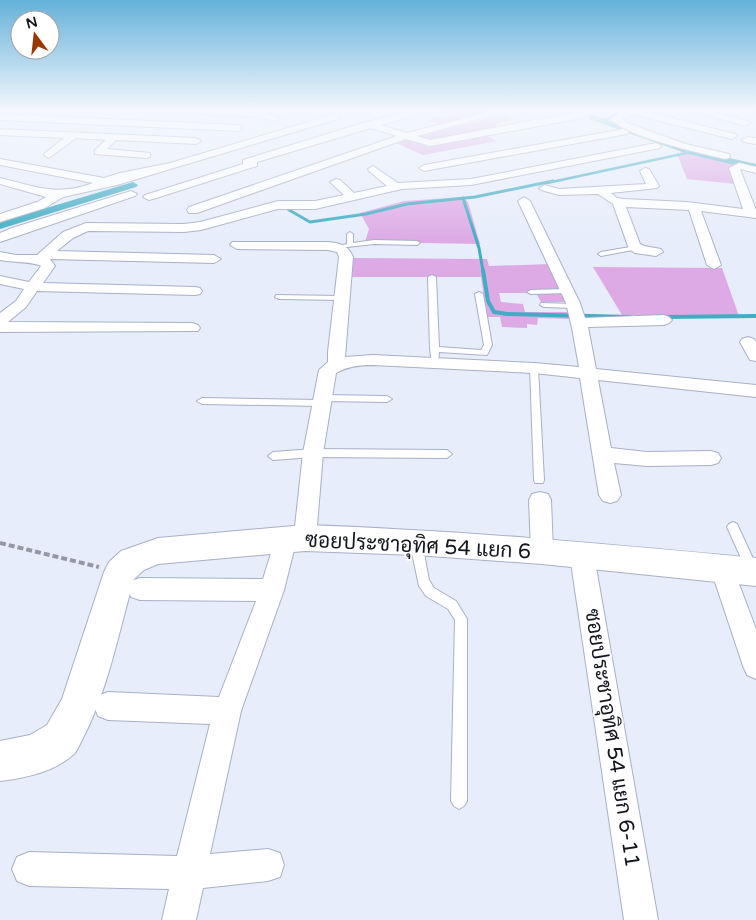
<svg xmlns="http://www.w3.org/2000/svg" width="756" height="920" viewBox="0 0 756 920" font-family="'Varela Round',Sarabun,sans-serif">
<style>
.green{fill:#ddaae6}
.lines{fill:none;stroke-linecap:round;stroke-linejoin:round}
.stream-far2{stroke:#41adc3;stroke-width:2.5}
.stream-far1{stroke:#41adc3;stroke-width:3}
.stream{stroke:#41adc3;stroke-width:4}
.canal{fill:#41adc3;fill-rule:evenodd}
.lane-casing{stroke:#a7b0c6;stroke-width:2}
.street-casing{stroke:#a7b0c6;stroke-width:2}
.secondary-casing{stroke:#a7b0c6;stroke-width:2}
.path{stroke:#9398a3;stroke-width:4;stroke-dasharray:6 3;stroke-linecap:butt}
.lane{fill:#fff;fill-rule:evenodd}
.street{fill:#fff;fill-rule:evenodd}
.secondary{fill:#fff;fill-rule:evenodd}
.labels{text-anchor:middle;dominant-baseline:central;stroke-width:4;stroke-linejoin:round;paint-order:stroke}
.near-street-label{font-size:21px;fill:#14171f;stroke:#fff}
</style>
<rect width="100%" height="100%" fill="#e7edfb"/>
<g class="green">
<polygon points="441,111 493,111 442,124 427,120 445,116 440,113"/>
<polygon points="505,114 515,120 494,124 501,128 430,142 417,137"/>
<polygon points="487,136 497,141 423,155 396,143 408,139 428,147"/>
<polygon points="688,150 736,161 731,167 736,184 687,179 677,154"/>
<polygon points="463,197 468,202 480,244 365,242 369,229 360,213 404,201"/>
<polygon points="353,258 487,259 489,266 551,264 570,302 541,302 536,293 499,293 501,302 523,304 525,312 571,312 573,319 538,318 537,325 527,324 527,328 502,327 500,317 487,317 481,277 352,277"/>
<polygon points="593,267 722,268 739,316 622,315"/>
</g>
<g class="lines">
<g class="stream-far2">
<polyline points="605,120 625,111"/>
<polyline points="547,183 691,152"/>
</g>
<g class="stream-far1">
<polyline points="463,198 479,248 483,271"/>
<polyline points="289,210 310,222 366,214 407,204 475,197 553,181"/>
</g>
<g class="stream">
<polyline points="483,270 488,301 494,312 507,314 630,317"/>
<polyline points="663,317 756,316"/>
</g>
<g class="canal">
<polygon points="589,115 595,115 694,150 756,164 756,170 688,154 589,119"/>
<polygon points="133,182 138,185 136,187 0,229 0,222"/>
</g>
<defs>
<g id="lane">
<polygon points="350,232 353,234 353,243 374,240 417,241 420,243 417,245 374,244 338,248 338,246 347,244 347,234"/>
<polygon points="636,246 638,247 638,249 601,256 598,254 601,252"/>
<polygon points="432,275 436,277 439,347 481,350 484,345 475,294 479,292 483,294 492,345 487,355 439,352 438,363 432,363 430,349 428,277"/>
<polygon points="567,289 570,289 570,293 531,294 527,292 531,290"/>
<polygon points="276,295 341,296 345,298 341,300 279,299 275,297"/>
<polygon points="541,303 574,304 578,306 574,308 544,307 540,305"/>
<polygon points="534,365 538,368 544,480 543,483 535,483 534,480 530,368"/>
<polygon points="323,395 387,396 392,399 387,402 325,401 327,403 325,405 322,406 202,404 197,401 202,398 320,400 320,396"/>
<polygon points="313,449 447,450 452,454 447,458 313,457 273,460 268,456 273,452"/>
<polygon points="733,522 737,524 756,565 756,573 752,574 748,573 746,569 727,527 729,524"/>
<polygon points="416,538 420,540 422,543 429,580 434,588 456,601 467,619 467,801 464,806 459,809 454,806 451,801 455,620 448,609 426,596 419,586 410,543 412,540"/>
</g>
<g id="street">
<polygon points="196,111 259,111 281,118 276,121 259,117 200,114"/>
<polygon points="413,111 429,111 381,125 407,133 492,111 508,111 417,136 430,140 582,111 594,111 582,118 430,146 406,139 197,213 189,213 187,210 189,207 397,136 371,128 257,162 257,166 153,199 149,200 143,197 145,195 243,164 243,160 366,122"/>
<path d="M624 111H644L735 134 737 136 732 139 632 114 622 119 627 123 686 144 729 154 730 156 729 158 725 159C700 153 627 137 611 119Z"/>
<polygon points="693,111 709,111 748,121 750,123 745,126"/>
<polygon points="0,114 238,125 243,128 238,131 0,120"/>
<path d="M335 114 340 117 338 119 117 185 63 197 45 208 0 222V214L37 202 46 197 0 184V178C35 186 56 197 93 183L0 165V159L104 178 120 173 170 163Z"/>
<polygon points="0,129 196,138 201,141 196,144 116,140 107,149 150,153 150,157 146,158 95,154 95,150 106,140 76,138 49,158 44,155 45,153 64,138 0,135"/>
<polygon points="624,129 629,132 627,134 424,171 419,168 424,165"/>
<polygon points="747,137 756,138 756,144 744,142 742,140"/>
<path d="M656 143 661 146 660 148 471 185 402 189 315 209H278L201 230 184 232 88 231 73 238 57 251 214 255 221 259 214 263 50 259 55 266 43 283 195 287 200 288 202 291 200 294 195 295 37 291 26 307 8 322 192 323 198 325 200 328 198 331 0 332V313L16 301 24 289 0 284V276L29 282 41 266C36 262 9 262 0 260V252L16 255H37L63 232 86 223 184 224 200 222 278 201H315L344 195 330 182 336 179 340 180 354 193 387 186 369 171 368 169 373 166 398 183 471 179Z"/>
<polygon points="739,163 756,167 756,173 740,169 756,210 756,218 701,211 721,265 714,269 707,265 689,210 626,207 640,244 644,246 661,249 663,252 656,256 635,253 629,249 613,204 598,194 559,195 541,190 539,188 545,185 559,189 646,184 640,171 645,168 649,169 659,186 657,188 611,193 617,198 624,199 687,202 743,209 729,168"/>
<polygon points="131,191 137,194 135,196 0,242 0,233 12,228"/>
<path d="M524 197 530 201 580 303 585 318 664 315 669 317 672 320 669 323 664 325 588 327 596 369 756 385V397L598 380 611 448 647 452 711 451 718 453 721 458 718 463 711 465 647 466 614 463 621 495 617 501 610 503 603 501 599 495 580 378 534 373 373 365C360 365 348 366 336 373L323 453 316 538 313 545 305 547 296 542 284 590 241 711 210 854 268 849 280 853 284 865 280 877 268 881 203 888 196 920H162L169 889 29 886 17 881 12 869 17 857 29 852 177 856 210 724 108 720 98 716 94 706 98 696 108 692 219 697 256 601 140 600 131 597 128 589 131 581 140 578 263 579 277 534 285 532 294 536 303 453 319 370 328 362V352L339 257 337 252 328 250 237 249 230 245 232 242H328C340 243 348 245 353 257L345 357 373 355 534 363 579 367 572 328 566 303 518 201Z"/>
<polygon points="748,337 754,339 756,342 756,361 750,360 740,342 742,339"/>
<polygon points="540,492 548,494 551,500 553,551 550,558 542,561 534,558 531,551 529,500 532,494"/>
<polygon points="582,546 590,549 594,556 658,920 624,920 570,556 574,549"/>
<polygon points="723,560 731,563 756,629 756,679 747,675 743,666 711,570 715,563"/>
</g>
<path id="secondary" d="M305 525C456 530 606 544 756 558V586L542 564 416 555 305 551 158 564 144 570 134 579C119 631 108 690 83 738 80 743 78 750 74 754 54 772 26 778 0 781V741L30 735 47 725 62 699 104 572 109 562 121 551 158 538Z"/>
</defs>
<use href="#lane" class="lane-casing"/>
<use href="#street" class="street-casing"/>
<use href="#secondary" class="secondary-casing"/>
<polyline class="path" points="0,543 99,567"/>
<use href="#lane" class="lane"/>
<use href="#street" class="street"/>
<use href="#secondary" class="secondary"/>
</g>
<linearGradient id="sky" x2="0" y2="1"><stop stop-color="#65b1d9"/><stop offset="0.46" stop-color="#f4f7fd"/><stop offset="1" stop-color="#f4f7fd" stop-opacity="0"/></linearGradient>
<rect width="756" height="240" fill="url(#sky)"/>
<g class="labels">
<g class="near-street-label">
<text transform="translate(418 546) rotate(3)">ซอยประชาอุทิศ 54 แยก 6</text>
<text transform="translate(612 738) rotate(81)">ซอยประชาอุทิศ 54 แยก 6-11</text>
</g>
</g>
<g transform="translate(35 35) rotate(345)"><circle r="24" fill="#ffffff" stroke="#a1a2a5"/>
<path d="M0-4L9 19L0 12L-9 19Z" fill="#9a3600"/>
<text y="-8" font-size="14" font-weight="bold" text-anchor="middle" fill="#14171f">N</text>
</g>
</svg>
